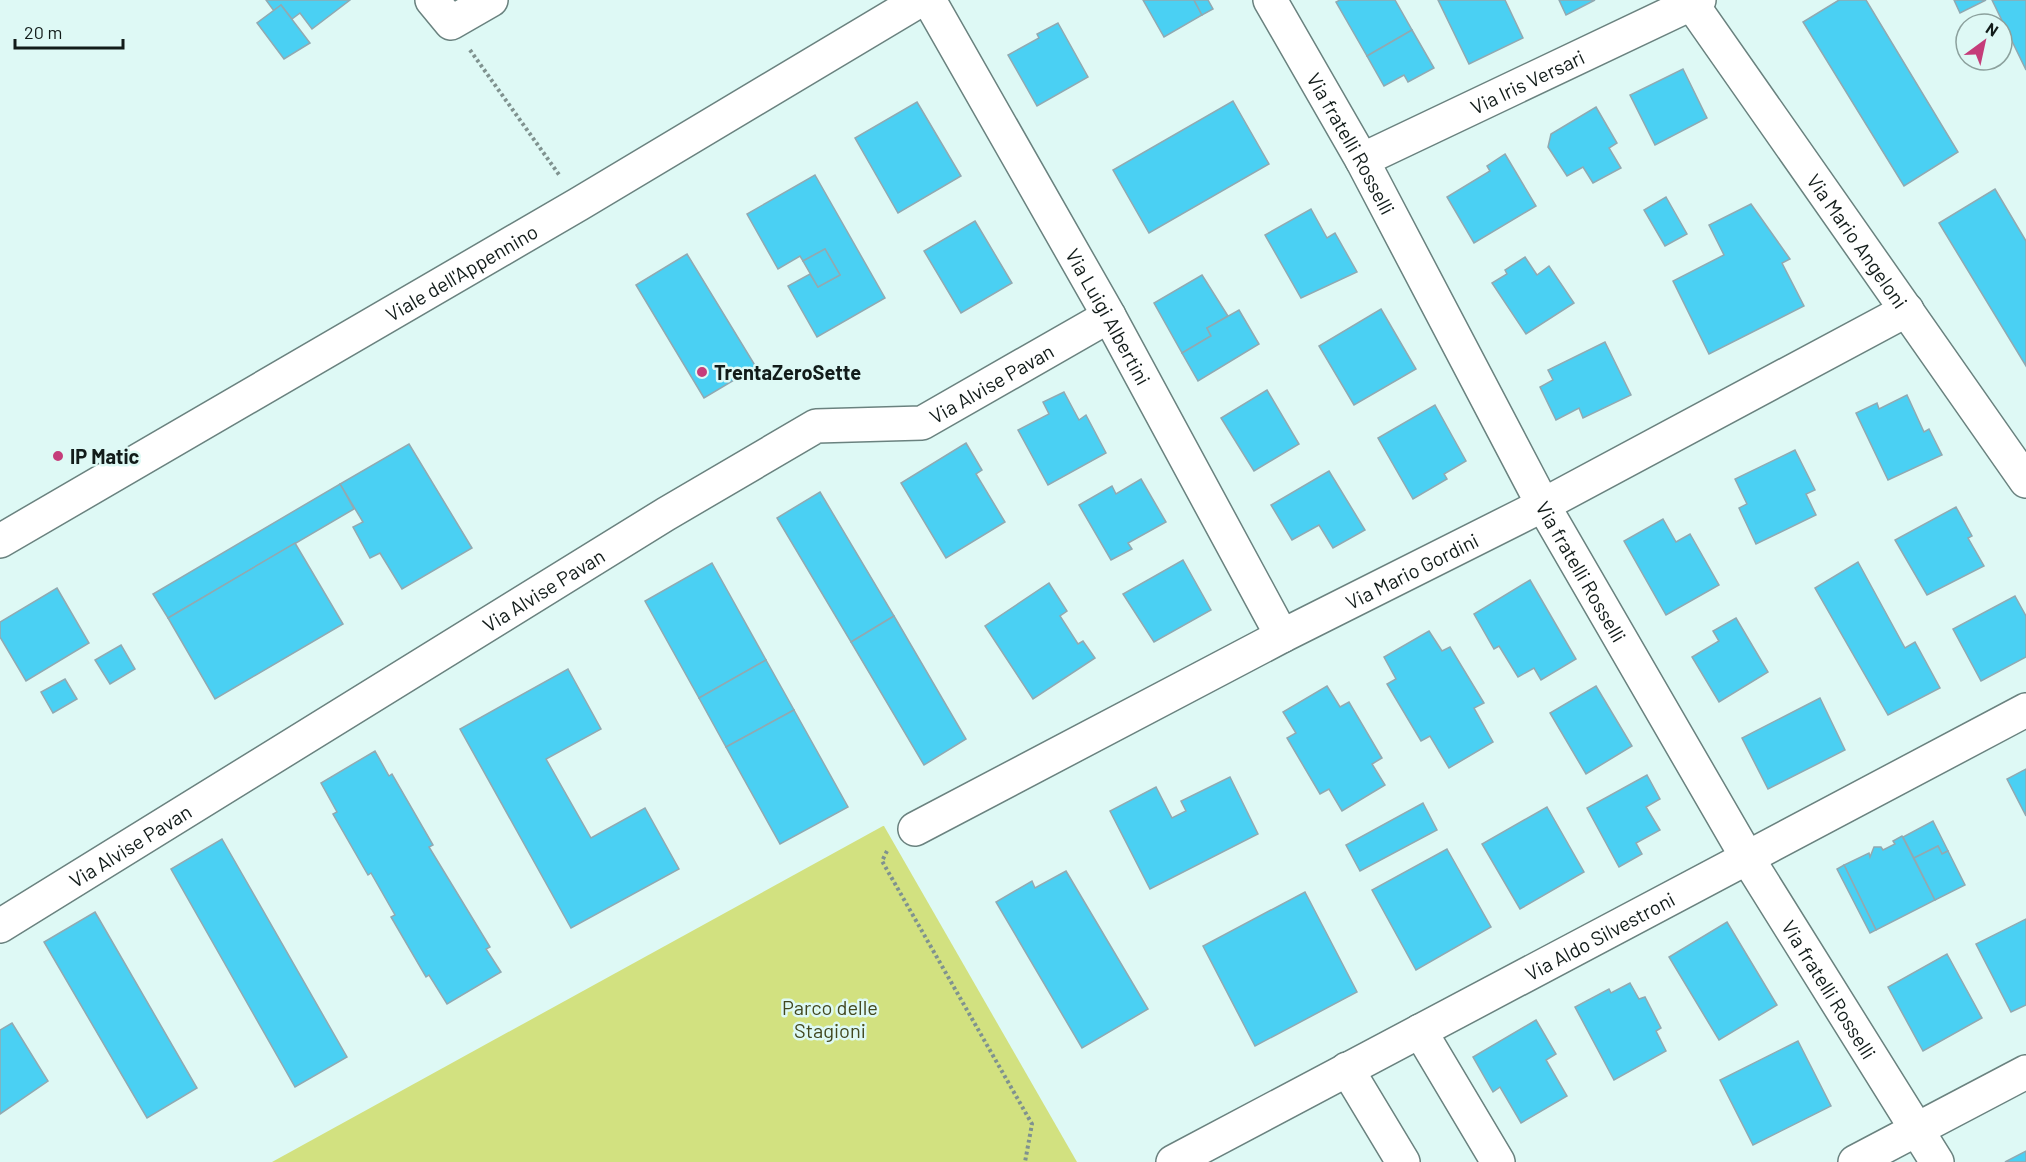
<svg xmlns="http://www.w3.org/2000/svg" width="2026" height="1162" viewBox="0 0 2026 1162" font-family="Barlow,sans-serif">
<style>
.green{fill:#d2e180}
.building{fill:#4ad0f3;stroke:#91a9b1;stroke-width:1.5}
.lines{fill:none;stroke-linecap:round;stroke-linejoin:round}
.minor-casing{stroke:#6a827f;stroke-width:36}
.secondary-casing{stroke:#6a827f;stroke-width:36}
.path{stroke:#7f928f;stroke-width:4;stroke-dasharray:3 3;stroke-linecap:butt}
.minor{stroke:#fff;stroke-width:33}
.secondary{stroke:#fff;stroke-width:33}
.poi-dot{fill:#c53d7a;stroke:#def9f5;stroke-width:2}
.labels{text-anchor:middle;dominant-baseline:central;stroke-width:5;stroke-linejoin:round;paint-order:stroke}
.street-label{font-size:20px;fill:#121c1a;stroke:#def9f5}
.poi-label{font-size:20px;font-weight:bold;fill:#121c1a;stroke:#def9f5;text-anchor:start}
.park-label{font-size:20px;fill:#42481f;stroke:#def9f5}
</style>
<rect width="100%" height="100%" fill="#def9f5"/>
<polygon class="green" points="884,826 1077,1162 272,1162 883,826"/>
<g class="building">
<polygon points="266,0 350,0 312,29 300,13 292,19 281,5 274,11"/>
<polygon points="1143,0 1194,0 1202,15 1164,37"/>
<polygon points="1194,0 1208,0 1213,9 1202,15"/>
<polygon points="1340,0 1395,0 1412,30 1367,56 1336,2"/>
<polygon points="1438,0 1505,0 1523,38 1469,64"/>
<polygon points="1559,0 1595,0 1566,15"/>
<polygon points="1839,0 1866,0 1958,152 1904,186 1803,22"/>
<polygon points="1954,0 1986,0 1960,13"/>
<polygon points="1992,0 2026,0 2026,70"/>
<polygon points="281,5 310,43 284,59 257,23"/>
<polygon points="1058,23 1088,77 1037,106 1008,55 1039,38 1037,34"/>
<polygon points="1412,30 1434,68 1408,82 1404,75 1384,86 1367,56"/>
<polygon points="1683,69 1707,118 1655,145 1630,95"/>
<polygon points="1233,101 1269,164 1149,233 1113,170"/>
<polygon points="917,102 961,176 898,213 855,138"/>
<polygon points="1596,107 1617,143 1609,148 1621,168 1593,183 1583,167 1567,176 1548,147 1551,134"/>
<polygon points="1505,154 1536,206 1474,243 1447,197 1490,171 1487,166"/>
<polygon points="815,175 885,298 817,337 788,286 810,274 818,287 840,275 825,249 803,261 800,256 778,269 747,214"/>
<polygon points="1995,189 2026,241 2026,366 1939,223"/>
<polygon points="1666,197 1687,234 1665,246 1644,210"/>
<polygon points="1751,204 1790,259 1782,263 1804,306 1709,354 1673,281 1724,255 1709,225"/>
<polygon points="1311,209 1327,238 1335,233 1357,272 1301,298 1265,235"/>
<polygon points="975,221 1012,283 961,313 924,251"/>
<polygon points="825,249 840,275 818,287 803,261"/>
<polygon points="687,254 756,367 704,398 636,285"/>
<polygon points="1525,257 1537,275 1549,266 1574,303 1526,334 1492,283 1507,274 1505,270"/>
<polygon points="1202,275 1228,316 1207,328 1211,336 1182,353 1154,303"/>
<polygon points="1381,309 1416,369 1354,405 1319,346"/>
<polygon points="1239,310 1259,344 1198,381 1182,353 1211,336 1207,328"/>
<polygon points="1605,342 1631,395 1583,418 1579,408 1556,420 1540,387 1553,380 1548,370"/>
<polygon points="1267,390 1299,444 1254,471 1221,418"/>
<polygon points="1064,392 1079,420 1086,415 1106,453 1048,485 1018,430 1049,414 1043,402"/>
<polygon points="1907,395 1924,432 1929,429 1942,455 1888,480 1856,413 1877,403 1879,409"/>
<polygon points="1435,405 1466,461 1444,474 1447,479 1413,499 1378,438"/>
<polygon points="966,443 982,470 976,474 1005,522 946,558 901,483"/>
<polygon points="409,444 472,548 402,589 380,553 370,558 353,527 363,522 340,484"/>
<polygon points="1795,450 1815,490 1806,494 1816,515 1756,544 1739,508 1747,504 1735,479"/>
<polygon points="1329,471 1365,530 1333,548 1319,525 1292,540 1271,505"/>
<polygon points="1141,479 1166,522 1128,543 1132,549 1111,560 1079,505 1112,486 1116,494"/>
<polygon points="340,484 354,509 168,618 153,594"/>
<polygon points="820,492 894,616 851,642 777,518"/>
<polygon points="1956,507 1972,536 1968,538 1984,566 1927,595 1895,540"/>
<polygon points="1663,519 1676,542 1690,534 1719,585 1666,615 1624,541"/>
<polygon points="295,543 343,624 215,699 168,618"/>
<polygon points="1183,560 1211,610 1154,642 1123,594"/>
<polygon points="1858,562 1905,648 1915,642 1940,688 1888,715 1815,588"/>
<polygon points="712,563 766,660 699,698 645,601"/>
<polygon points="1530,580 1576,659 1541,680 1534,668 1518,677 1499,646 1494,649 1474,614"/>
<polygon points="1049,583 1067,611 1060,616 1078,644 1083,641 1095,658 1033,699 985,626"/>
<polygon points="57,588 89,643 26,681 0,637 0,622"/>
<polygon points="2015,596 2026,616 2026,657 1981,681 1953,629"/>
<polygon points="894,616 966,739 924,765 851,642"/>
<polygon points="1736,618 1768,672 1719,702 1692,657 1719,641 1713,631"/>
<polygon points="1429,631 1442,651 1450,647 1484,703 1474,708 1493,742 1449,768 1430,736 1421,741 1387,684 1396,679 1384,657"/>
<polygon points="121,645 135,669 110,684 95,660"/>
<polygon points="766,660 794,710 726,747 699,698"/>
<polygon points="568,669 601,729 546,759 591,838 645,808 679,869 571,928 460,729"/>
<polygon points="65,679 77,699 53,713 41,692"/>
<polygon points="1327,686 1340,707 1349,702 1382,758 1372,764 1385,785 1342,811 1329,789 1320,794 1287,738 1296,733 1283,712"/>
<polygon points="1596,686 1632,746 1586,774 1550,713"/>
<polygon points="1820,698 1845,750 1768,789 1742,738"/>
<polygon points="794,710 848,807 780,844 726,747"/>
<polygon points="375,751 389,776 392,774 433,845 429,847 490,947 486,949 501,972 447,1004 429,975 426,977 391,917 395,915 371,873 368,875 333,814 337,812 321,783"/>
<polygon points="2026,769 2026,816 2007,779"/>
<polygon points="1647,775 1660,799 1646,807 1660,830 1636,843 1642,854 1619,867 1587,808"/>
<polygon points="1230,777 1258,834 1150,889 1110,811 1156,787 1172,818 1186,811 1181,801"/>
<polygon points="1423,803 1437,830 1360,871 1346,845"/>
<polygon points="1547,807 1584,872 1520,909 1482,844"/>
<polygon points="1933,821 1948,851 1942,854 1938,846 1914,858 1903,837"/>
<polygon points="1902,836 1935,900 1876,930 1844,865 1869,853 1870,857 1874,847 1881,847 1883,850 1895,844 1893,841"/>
<polygon points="222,839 347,1057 295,1087 171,869"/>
<polygon points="1938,846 1942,854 1948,851 1965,885 1935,900 1914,858"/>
<polygon points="1447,849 1491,927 1416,970 1372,890"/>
<polygon points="1844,865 1876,930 1870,933 1837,869"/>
<polygon points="1066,871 1148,1009 1082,1048 996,902 1032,881 1035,888"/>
<polygon points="1305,892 1357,992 1255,1046 1203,946"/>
<polygon points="95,912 197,1088 147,1118 44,942"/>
<polygon points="2026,919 2026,1005 2011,1012 1976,944"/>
<polygon points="1727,922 1777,1005 1719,1040 1669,957"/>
<polygon points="1947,954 1982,1018 1923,1051 1888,987"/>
<polygon points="1630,983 1639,999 1645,997 1661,1028 1656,1031 1666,1051 1614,1080 1575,1007 1609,989 1611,993"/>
<polygon points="1536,1020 1556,1054 1546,1060 1567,1096 1521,1123 1500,1087 1493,1092 1473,1057"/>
<polygon points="12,1023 48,1081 0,1114 0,1030"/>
<polygon points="1798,1041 1831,1106 1753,1145 1720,1080"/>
<polygon points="2026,1151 2026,1162 2005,1162"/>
</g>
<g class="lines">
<defs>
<g id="minor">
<polyline points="432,0 451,23 491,0"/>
<path id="s1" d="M929 0 1109 316 1282 636"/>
<path id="s2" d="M1270 0 1362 160 1543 505 1748 859 1937 1162"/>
<path id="s3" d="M1689 0 2026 481"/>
<path id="s4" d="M1362 160 1699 0"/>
<path id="s5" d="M915 829 1282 636 1543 505 1907 310"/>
<path id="s6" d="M0 926 666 514 816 426 922 423 1109 316"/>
<polyline points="1420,1031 1498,1162"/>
<polyline points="1347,1069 1403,1162"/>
<path id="s7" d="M1173 1162 2026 710"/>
<polyline points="1855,1162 2026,1072"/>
</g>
<g id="secondary">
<path id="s8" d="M0 541 579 204 920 0"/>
</g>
</defs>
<use href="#minor" class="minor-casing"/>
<use href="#secondary" class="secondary-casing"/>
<g class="path">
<polyline points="470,50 560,176"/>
<polyline points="887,851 882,861 1032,1124 1025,1162"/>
</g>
<use href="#minor" class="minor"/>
<use href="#secondary" class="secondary"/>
</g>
<g class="poi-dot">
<circle cx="702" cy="372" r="6"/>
<circle cx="58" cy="456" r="6"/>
</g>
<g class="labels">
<g class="street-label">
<text stroke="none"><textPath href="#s4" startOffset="183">Via Iris Versari</textPath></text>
<text stroke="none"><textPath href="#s2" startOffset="165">Via fratelli Rosselli</textPath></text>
<text stroke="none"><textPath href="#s3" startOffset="294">Via Mario Angeloni</textPath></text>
<text stroke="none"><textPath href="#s8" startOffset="534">Viale dell'Appennino</textPath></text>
<text stroke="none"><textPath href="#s1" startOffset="364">Via Luigi Albertini</textPath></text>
<text stroke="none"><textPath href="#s6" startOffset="1143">Via Alvise Pavan</textPath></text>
<text stroke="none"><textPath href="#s5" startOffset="560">Via Mario Gordini</textPath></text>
<text stroke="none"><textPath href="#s2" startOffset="651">Via fratelli Rosselli</textPath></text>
<text stroke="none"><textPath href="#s6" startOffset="639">Via Alvise Pavan</textPath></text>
<text stroke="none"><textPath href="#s6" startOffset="153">Via Alvise Pavan</textPath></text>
<text stroke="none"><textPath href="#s7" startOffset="483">Via Aldo Silvestroni</textPath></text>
<text stroke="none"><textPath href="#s2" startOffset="1137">Via fratelli Rosselli</textPath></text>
</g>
<g class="poi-label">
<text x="714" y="372">TrentaZeroSette</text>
<text x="70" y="456">IP Matic</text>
</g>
<g class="park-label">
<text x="830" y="1007">Parco delle<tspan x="830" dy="23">Stagioni</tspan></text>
</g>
</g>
<g transform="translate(1984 42) rotate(33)"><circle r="28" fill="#def9f5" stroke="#8ca19d" stroke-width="1.5"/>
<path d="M0-4.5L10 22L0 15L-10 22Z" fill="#c53d7a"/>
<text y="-9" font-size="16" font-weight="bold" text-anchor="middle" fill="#121c1a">N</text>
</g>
<path d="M15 39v9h108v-9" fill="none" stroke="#121c1a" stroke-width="3"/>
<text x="24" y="39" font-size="18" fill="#121c1a" stroke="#def9f5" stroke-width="4.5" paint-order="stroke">20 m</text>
</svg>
